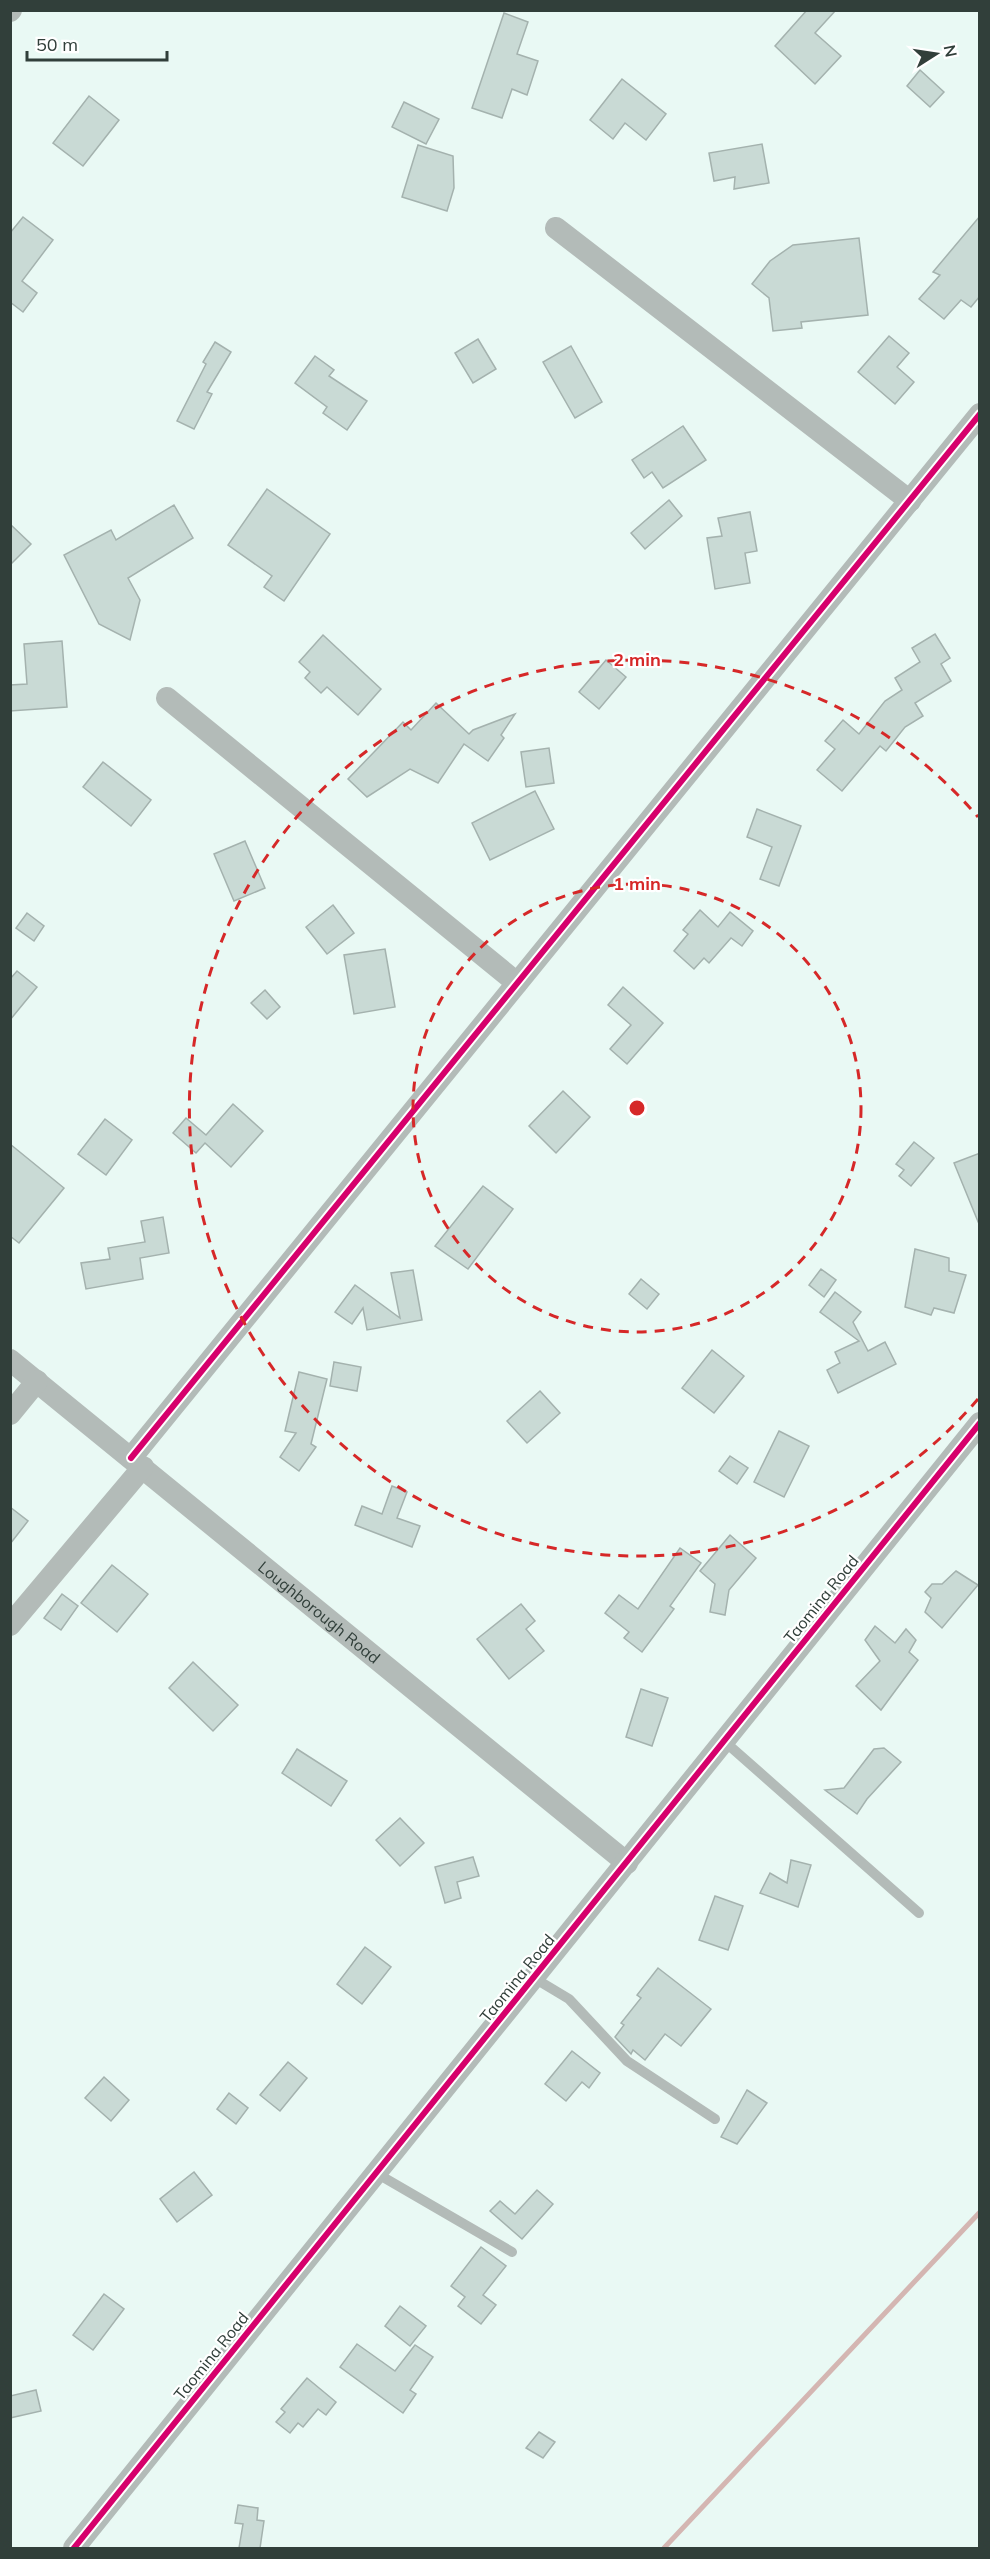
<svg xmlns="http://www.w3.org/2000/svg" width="990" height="2559" viewBox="0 0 990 2559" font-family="Mulish,sans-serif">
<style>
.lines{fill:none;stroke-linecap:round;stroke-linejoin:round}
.stream{stroke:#d4b6b2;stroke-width:5}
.building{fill:#c9dad5;stroke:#a4b2ae;stroke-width:1.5}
.service{stroke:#b3bbb8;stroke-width:10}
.minor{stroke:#b3bbb8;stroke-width:22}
.cycleway-casing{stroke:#fff;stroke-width:10}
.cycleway{stroke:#d6006c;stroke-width:6}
.ring{fill:none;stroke:#d62828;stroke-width:3;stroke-dasharray:10 8}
.labels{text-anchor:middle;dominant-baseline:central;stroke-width:4.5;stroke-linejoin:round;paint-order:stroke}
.street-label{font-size:16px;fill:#313f3a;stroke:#fff}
.centre{fill:#d62828;stroke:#fff;stroke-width:3}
.ring-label{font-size:18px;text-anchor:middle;font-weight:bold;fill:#d62828;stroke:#fff;stroke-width:4.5;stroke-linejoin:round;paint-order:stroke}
</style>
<rect width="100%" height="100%" fill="#e9f9f4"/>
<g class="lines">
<polyline class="stream" points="664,2548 980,2212"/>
</g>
<g class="building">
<polygon points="807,10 836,10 815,33 841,56 815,84 775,46"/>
<polygon points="504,13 528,22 517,54 538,61 527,95 512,89 502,118 472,108"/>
<polygon points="920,70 944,92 930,107 907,86"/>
<polygon points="622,79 666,114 646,140 625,123 613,139 590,120"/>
<polygon points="89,96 119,120 83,166 53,143"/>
<polygon points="404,102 439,119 426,144 392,127"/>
<polygon points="762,144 769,183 734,189 735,177 714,181 709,153"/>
<polygon points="418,145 453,156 454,188 447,211 402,197"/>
<polygon points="980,216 980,296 971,307 961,300 944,319 919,299 940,275 933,272"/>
<polygon points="23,217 53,240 22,281 37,293 23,312 10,302 10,233"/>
<polygon points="859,238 868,315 801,322 802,328 773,331 769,298 752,284 770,261 793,245"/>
<polygon points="889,336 909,353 897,367 914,382 895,404 858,372"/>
<polygon points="478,339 496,369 473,383 455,353"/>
<polygon points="215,342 231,352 207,392 212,394 194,429 177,421 206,364 203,362"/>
<polygon points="571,346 602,402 575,418 543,362"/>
<polygon points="315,356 334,370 329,376 367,401 347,430 323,413 327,407 295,383"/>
<polygon points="683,426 706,460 663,488 652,472 644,478 632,460"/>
<polygon points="267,489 330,534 284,601 264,587 272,576 228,545"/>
<polygon points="669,500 682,516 645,549 631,533"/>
<polygon points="174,505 193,538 128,578 140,600 130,640 99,624 64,555 111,530 116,540"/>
<polygon points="750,512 757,551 745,553 750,583 715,589 707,538 722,536 718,518"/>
<polygon points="10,524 31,544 10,565"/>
<polygon points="935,634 950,658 941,664 951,681 915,703 923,716 905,727 886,751 880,746 842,791 817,770 835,749 825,741 843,720 859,734 885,701 902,690 895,678 920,662 912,648"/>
<polygon points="323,635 381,689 358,715 327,687 321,693 305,678 310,672 299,662"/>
<polygon points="62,641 67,707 10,711 10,685 27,684 24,644"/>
<polygon points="606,660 626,677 599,709 579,692"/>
<polygon points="436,703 469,734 473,730 515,714 501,735 504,738 488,761 464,744 438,783 410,769 367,797 348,779 403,722 411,730"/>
<polygon points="549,748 554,783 526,787 521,752"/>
<polygon points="103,762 151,800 131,826 83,787"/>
<polygon points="535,791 554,829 490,860 472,823"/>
<polygon points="757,809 801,826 779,886 760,879 772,847 747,837"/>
<polygon points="245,841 265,888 234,901 214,854"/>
<polygon points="333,905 354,933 327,954 306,927"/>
<polygon points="700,910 718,927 730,912 753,931 742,946 731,938 709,963 704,958 694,969 674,951 688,934 683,930"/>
<polygon points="27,913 44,926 34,941 16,928"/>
<polygon points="385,949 395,1007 354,1014 344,955"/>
<polygon points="17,971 37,987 10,1020 10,979"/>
<polygon points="623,987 663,1023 627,1064 610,1049 631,1025 608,1005"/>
<polygon points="265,990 280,1007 267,1019 251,1003"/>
<polygon points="563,1091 590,1117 556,1153 529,1126"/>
<polygon points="233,1104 263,1131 231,1167 205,1143 196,1153 173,1133 186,1118 206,1135"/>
<polygon points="105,1119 132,1140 106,1175 78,1154"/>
<polygon points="914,1142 934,1158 911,1186 899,1176 904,1170 896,1164"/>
<polygon points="10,1144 64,1188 19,1243 10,1236"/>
<polygon points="980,1153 980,1224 979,1224 954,1163"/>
<polygon points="483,1186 513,1209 468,1269 435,1246"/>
<polygon points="163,1217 169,1253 140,1258 143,1279 86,1289 81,1263 110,1259 108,1248 145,1242 141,1221"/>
<polygon points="915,1249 949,1258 949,1271 966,1275 954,1313 934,1308 931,1315 905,1307"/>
<polygon points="821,1269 836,1280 824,1297 809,1285"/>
<polygon points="413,1270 422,1320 367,1330 363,1308 352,1324 335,1312 355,1285 400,1318 391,1273"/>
<polygon points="641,1279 659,1294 647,1309 629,1294"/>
<polygon points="835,1292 861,1312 853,1322 868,1351 885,1342 896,1364 838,1393 827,1370 840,1363 835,1352 859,1341 820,1312"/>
<polygon points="712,1350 744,1376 714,1413 682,1388"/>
<polygon points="334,1362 361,1367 357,1391 330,1386"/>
<polygon points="299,1372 327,1379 311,1444 316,1447 299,1471 280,1457 296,1433 285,1431"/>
<polygon points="540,1391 560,1413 527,1443 507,1421"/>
<polygon points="779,1431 809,1446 784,1497 754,1482"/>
<polygon points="730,1456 748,1468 737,1484 719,1471"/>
<polygon points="392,1486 407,1492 397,1518 420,1526 412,1547 355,1525 362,1506 382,1514"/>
<polygon points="10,1507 28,1521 10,1544"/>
<polygon points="730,1535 756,1558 729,1590 725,1615 710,1612 715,1584 700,1571"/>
<polygon points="680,1548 701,1563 670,1606 674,1609 642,1652 624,1638 629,1632 605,1613 619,1595 638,1609"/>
<polygon points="112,1565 148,1594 117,1632 81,1603"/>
<polygon points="956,1571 978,1585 942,1628 925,1612 931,1598 925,1592 932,1584 942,1584"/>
<polygon points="62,1594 78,1606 61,1630 44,1618"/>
<polygon points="521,1604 535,1621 526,1629 544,1651 509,1679 477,1639"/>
<polygon points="875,1626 895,1643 906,1629 916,1640 909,1652 918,1660 881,1710 856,1686 880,1661 865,1640"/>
<polygon points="193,1662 238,1705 213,1731 169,1688"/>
<polygon points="641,1689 668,1698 652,1746 626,1737"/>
<polygon points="884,1748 901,1762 867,1799 857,1814 825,1790 844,1788 874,1749"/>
<polygon points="297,1749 347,1781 331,1806 282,1773"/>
<polygon points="400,1818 424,1843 400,1866 376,1840"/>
<polygon points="473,1857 479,1876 457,1882 461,1898 445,1903 435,1867"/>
<polygon points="791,1860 811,1865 798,1907 760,1893 770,1873 787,1883"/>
<polygon points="715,1896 743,1906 728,1950 699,1940"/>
<polygon points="365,1947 391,1967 362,2004 337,1984"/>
<polygon points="658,1968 711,2009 681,2046 665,2034 645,2060 633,2050 631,2054 615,2037 624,2025 621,2023 641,1998 637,1995"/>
<polygon points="572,2051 600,2073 589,2088 582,2082 566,2101 545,2084"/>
<polygon points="288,2062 307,2078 280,2111 260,2095"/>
<polygon points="104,2077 129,2100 111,2121 85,2098"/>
<polygon points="747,2090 767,2103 737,2144 721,2137"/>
<polygon points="229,2093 248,2108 236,2124 217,2109"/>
<polygon points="194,2172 212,2195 177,2222 160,2199"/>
<polygon points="537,2190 553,2204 522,2239 490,2211 500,2201 515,2214"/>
<polygon points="481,2247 506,2266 483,2295 496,2305 481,2324 458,2306 465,2297 451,2286"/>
<polygon points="104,2294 124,2309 93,2350 73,2335"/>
<polygon points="400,2306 426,2326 410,2346 385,2326"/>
<polygon points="357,2344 395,2371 415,2345 433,2357 410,2390 416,2394 403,2413 340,2367"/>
<polygon points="307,2378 336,2402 326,2415 318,2409 303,2427 298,2423 290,2433 276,2422 285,2412 281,2409"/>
<polygon points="36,2390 41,2411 10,2418 10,2396"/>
<polygon points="539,2432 555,2442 543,2458 526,2448"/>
<polygon points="238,2505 258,2508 257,2520 264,2521 260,2548 239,2548 243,2524 235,2523"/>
</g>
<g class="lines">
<g class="service">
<polyline points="724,1741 919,1913"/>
<polyline points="534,1978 569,1999 627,2061 715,2119"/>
<polyline points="376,2173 512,2252"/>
</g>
<g class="minor">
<polyline points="10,11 11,10"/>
<polyline points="556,228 910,501"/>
<polyline points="167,698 517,983"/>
<path id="s1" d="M10 1360 627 1863"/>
<polyline points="10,1414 37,1381"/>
<polyline points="131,1458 980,414"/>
<polyline points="10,1625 143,1467"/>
<polyline points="74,2548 980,1423"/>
</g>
<defs>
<g id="cycleway">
<polyline points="131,1458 980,414"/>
<polyline points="74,2548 980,1423"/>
</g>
</defs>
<use href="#cycleway" class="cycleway-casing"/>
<use href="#cycleway" class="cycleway"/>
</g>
<g class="ring">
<circle cx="637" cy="1108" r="224"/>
<path d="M978 1399A448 448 0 1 1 978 817"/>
</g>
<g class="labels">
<g class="street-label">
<text transform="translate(821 1599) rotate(-51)">Taomina Road</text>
<text stroke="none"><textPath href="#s1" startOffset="399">Loughborough Road</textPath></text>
<text transform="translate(517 1978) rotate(-51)">Taomina Road</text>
<text transform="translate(211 2356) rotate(-51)">Taomina Road</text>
</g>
</g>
<circle cx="637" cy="1108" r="9" class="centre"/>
<g class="ring-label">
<text x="637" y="666">2 min</text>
<text x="637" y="890">1 min</text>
</g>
<rect width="990" height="2559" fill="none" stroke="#313f3a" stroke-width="24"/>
<g transform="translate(936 54) rotate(78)" stroke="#ffffff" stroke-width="4.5" paint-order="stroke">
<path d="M0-4.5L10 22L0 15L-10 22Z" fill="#313f3a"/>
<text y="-9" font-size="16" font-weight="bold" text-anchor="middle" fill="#313f3a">N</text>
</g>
<path d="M27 51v9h140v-9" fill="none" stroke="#313f3a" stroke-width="3"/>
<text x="36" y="51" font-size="18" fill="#313f3a" stroke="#ffffff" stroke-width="4.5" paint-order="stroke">50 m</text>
</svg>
